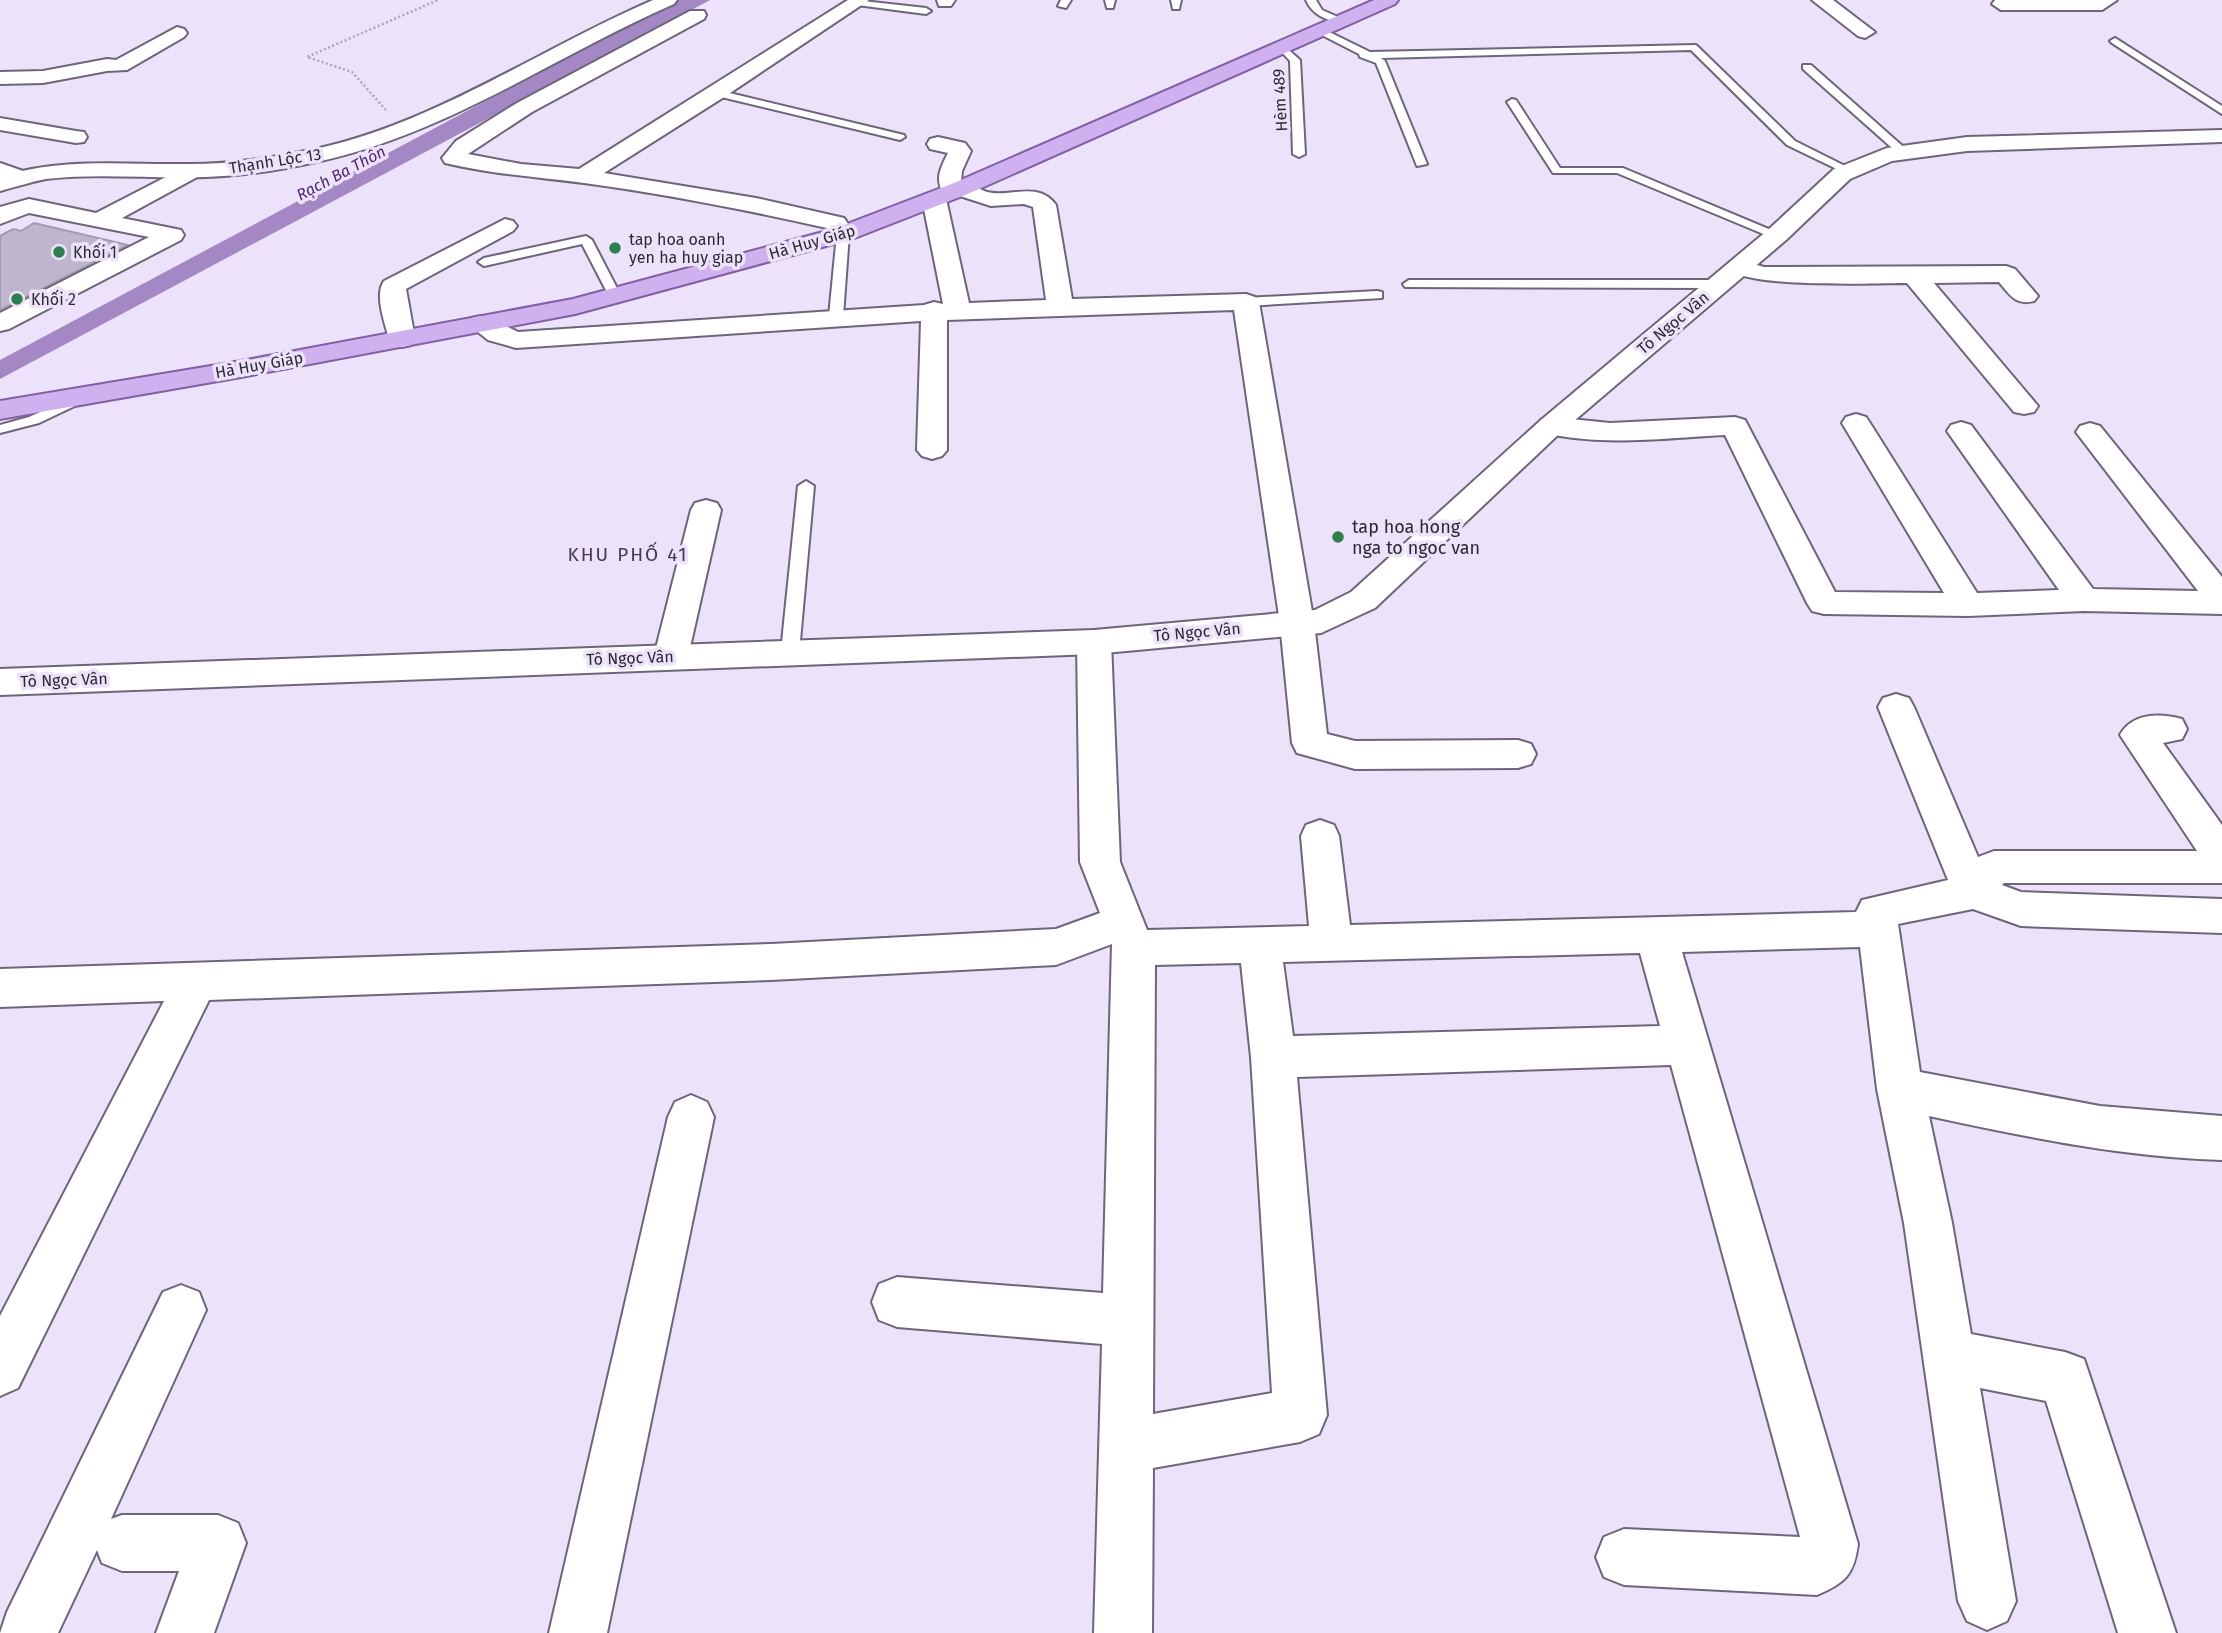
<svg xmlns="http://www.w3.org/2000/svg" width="2222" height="1633" viewBox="0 0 2222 1633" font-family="'Fira Sans',sans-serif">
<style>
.water{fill:#a488c6}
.building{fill:#bfb6cd;stroke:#a49bb1;stroke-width:2}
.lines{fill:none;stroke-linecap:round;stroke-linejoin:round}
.service-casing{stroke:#6e657a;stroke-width:4}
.minor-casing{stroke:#6e657a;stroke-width:4}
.tertiary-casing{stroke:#6e657a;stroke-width:4}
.primary-casing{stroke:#8060a5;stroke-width:4}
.path{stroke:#ada5b8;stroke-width:2.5;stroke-dasharray:2 2.5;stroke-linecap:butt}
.service{fill:#fff;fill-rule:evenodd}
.minor{fill:#fff;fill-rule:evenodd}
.tertiary{fill:#fff;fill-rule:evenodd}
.primary{fill:#ceb1ee;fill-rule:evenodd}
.poi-dot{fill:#2e7f50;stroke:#ece2fa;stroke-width:2.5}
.labels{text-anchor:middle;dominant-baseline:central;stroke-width:7;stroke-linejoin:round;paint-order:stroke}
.far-street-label{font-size:16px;fill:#2d2932;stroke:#ece2fa}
.far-water-label{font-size:16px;font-style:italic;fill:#4d2771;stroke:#ece2fa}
.far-poi-label{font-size:16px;fill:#2d2932;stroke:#ece2fa;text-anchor:start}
.poi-label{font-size:18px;fill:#2d2932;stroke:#ece2fa;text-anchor:start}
.neighbourhood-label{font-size:19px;letter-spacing:2px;fill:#443b4e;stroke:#ece2fa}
</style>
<rect width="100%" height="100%" fill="#ece2fa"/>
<polygon class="water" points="675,0 710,0 0,379 0,360"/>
<polygon class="building" points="34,223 128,245 0,310 0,236 13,229 21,231"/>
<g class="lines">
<defs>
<g id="service">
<polygon points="854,0 926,8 931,11 926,14 857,5 852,2"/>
<polygon points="1061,0 1071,0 1066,8 1058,6"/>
<polygon points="1105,0 1115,0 1113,8 1107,8"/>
<polygon points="1171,0 1181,0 1179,9 1173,9"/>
<path d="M1306 0H1316L1322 10 1347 21 1342 24C1326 19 1313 16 1306 0Z"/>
<polygon points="1321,28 1370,52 1696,45 1795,141 1855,171 1845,173 1787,145 1691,50 1381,58 1385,61 1427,164 1417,166 1376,63 1360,57 1359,54 1318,33 1316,31"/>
<polygon points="2115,38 2222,106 2222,114 2112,43 2110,41"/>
<polygon points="1283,45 1300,60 1305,154 1299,157 1293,154 1290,61 1278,48"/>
<polygon points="1803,65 1811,65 1908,151 1908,155 1900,155 1803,69"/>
<polygon points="717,90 904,135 905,137 900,140 713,95 713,91"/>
<polygon points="1512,99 1516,100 1560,168 1623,168 1783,235 1773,238 1617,173 1553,173 1507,102"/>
<polygon points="843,230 849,234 843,316 836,320 829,316 837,234"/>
<polygon points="586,236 592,240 621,296 620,299 610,299 609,296 582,244 484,266 478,262 484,258"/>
<polygon points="1409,280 1719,280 1725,284 1719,288 1405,287 1403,284"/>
<polygon points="1377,291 1382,292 1382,298 1246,306 1240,302 1246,298"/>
<polygon points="80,394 85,395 85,401 39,423 0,433 0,425 29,417"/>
<polygon points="806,481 814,486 799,652 790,658 781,652 798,486"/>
</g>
<g id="minor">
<path d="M848 0H869L724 97 604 173 756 198 844 218 855 234 852 239 843 241 834 239 827 228C747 210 665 194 584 183 537 177 491 174 445 163L442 158 456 141 517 103 690 11H704L706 15 704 19 532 112 468 154 521 164 579 169Z"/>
<polygon points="937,0 955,0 951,6 939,6"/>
<polygon points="1812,0 1833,0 1875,32 1865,38 1858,36"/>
<polygon points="1995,0 2117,0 2102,10 2001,10 1992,4"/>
<polygon points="177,27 184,29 187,33 184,37 127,70 107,71 43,83 0,84 0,72 43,71 107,59 116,60"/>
<polygon points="0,118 76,131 84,132 87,137 84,142 76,143 0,130"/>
<path d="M938 137 965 143 971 151 962 171 961 181C971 183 978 189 987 192 1010 198 1038 180 1056 205L1072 299 1246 294 1255 297 1259 302 1314 623 1327 734 1355 741 1518 740 1531 744 1536 754 1531 764 1518 768 1355 769 1297 753 1292 743 1280 623 1234 310 947 320V450L942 456 932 459 922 456 917 450 921 321 516 348 488 340 468 324 472 318 481 316 490 318 518 332 924 305 934 302 943 304 922 199 926 194H942L946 199 969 303 1046 300 1033 207 1024 204 991 206 960 196H945C934 180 940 169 948 153L930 149 927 144 930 139Z"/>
<polygon points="0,163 26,172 29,177 26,182 18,184 0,178"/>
<polygon points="191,164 199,166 202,171 199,176 122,218 181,230 184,235 181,240 9,329 0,331 0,313 149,237 29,213 0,224 0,207 29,199 96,213"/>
<path d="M505 219 513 221 517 226 513 231 406 289 415 339 411 345 402 347 393 345 389 339C385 323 374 295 384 281Z"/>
<path d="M1739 260 1764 267 2006 266 2015 269 2038 296 2034 301C2016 306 2010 295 1999 282L1934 283 2038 406 2034 412 2024 414 2014 412 1907 283C1876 283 1742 289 1727 267L1730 262Z"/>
<path d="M1856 414 1866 417 1870 423 1977 593 2059 590 1947 431 1951 425 1961 422 1971 425 2093 589 2198 591 2076 432 2080 426 2090 423 2100 426 2222 577V614L2084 611 1968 616 1824 614 1812 611 1807 603 1725 435C1665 438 1600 447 1541 432L1537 426 1541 420 1551 417 1610 423 1735 417 1745 420 1835 592 1944 593 1842 423 1846 417Z"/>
<polygon points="706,500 717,503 721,510 688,656 683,665 671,668 659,665 654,656 691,510 695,503"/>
<path d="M1094 630 1106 634 1111 642 1120 862 1147 930 1309 926 1301 836 1306 825 1320 820 1334 825 1339 836 1350 925 1856 912 1862 900 1948 880 1878 707 1883 698 1896 694 1909 698 1914 707 1978 857 1994 851H2197L2120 735C2132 713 2160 713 2182 719L2187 729 2182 739 2163 743 2222 825V883H2004L2002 885 2021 892 2222 899V933L2021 926 1973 909 1898 924 1920 1072 2100 1106 2222 1116V1160C2122 1157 2026 1137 1929 1116L1952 1223 1971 1334 2065 1352 2084 1359 2176 1633H2118L2046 1401 1980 1388 2016 1601 2007 1621 1987 1630 1967 1621 1958 1601 1904 1223 1877 1089 1860 947 1682 952 1858 1544C1854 1575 1845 1583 1817 1595L1624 1585 1604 1577 1596 1557 1604 1537 1624 1529 1800 1537 1671 1065 1297 1077 1327 1415 1319 1434 1300 1442 1153 1468 1152 1633H1094L1102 1344 897 1327 879 1320 872 1302 879 1284 897 1277 1103 1293 1112 944 1056 965 771 980 209 1000 18 1388 0 1396V1316L164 1001 0 1007V969L771 944 1056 929 1100 913 1080 862 1077 642 1082 634ZM1640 953 1660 1026 1293 1036 1283 962ZM1241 963 1251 1057 1272 1393 1153 1414 1155 965Z"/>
<polygon points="691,1095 707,1102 714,1117 607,1633 549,1633 668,1117 675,1102"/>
<polygon points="181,1285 199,1292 206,1310 111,1519 122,1515 218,1515 238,1523 246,1543 214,1633 156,1633 179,1571 122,1571 102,1563 97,1550 58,1633 0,1633 7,1612 163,1292"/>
</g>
<g id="tertiary">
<path d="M653 0H677L674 4C555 56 445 135 316 162 280 170 243 176 206 177 153 179 99 173 46 179 30 182 16 187 0 191V177C62 157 125 165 189 164 228 164 266 159 305 151 430 127 537 50 653 0Z"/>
<polygon points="2222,130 2222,142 1967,151 1892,161 1850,179 1786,240 1561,432 1375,608 1321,633 1094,654 0,695 0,669 1094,630 1315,610 1351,592 1541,420 1768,230 1834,169 1887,148 1967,137"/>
</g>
<polygon id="primary" points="1374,0 1398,0 1395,4 970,193 852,239 575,314 241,377 0,419 0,401 241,361 573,299 834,229 954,183"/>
</defs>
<use href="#service" class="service-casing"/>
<use href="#minor" class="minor-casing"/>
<use href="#tertiary" class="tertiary-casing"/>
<use href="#primary" class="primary-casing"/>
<polyline class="path" points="386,110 352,72 307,57 438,0"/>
<use href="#service" class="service"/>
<use href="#minor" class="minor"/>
<use href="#tertiary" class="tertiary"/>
<use href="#primary" class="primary"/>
</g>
<g class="poi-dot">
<circle cx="615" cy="248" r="7"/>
<circle cx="59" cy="252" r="7"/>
<circle cx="17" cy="299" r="7"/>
<circle cx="1338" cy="537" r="7"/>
</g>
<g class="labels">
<g class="far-street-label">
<text transform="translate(1280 100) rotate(-93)">Hèm 489</text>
<text transform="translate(275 161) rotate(-9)">Thạnh Lộc 13</text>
<text transform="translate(812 242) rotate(-16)">Hà Huy Giáp</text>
<text transform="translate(1673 323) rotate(-40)">Tô Ngọc Vân</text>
<text transform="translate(259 365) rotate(-10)">Hà Huy Giáp</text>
<text transform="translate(1197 632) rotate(-5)">Tô Ngọc Vân</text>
<text transform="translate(630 658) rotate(-2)">Tô Ngọc Vân</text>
<text transform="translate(64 680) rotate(-2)">Tô Ngọc Vân</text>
</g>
<g class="far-water-label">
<text transform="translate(341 173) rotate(-28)">Rạch Ba Thôn</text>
</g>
<g class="far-poi-label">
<text x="629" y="239">tap hoa oanh<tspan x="629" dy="18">yen ha huy giap</tspan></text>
<text x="73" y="252">Khối 1</text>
<text x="31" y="299">Khối 2</text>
</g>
<g class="poi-label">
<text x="1352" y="527">tap hoa hong<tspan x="1352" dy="21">nga to ngoc van</tspan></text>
</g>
<g class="neighbourhood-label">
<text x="628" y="554">KHU PHỐ 41</text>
</g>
</g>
</svg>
